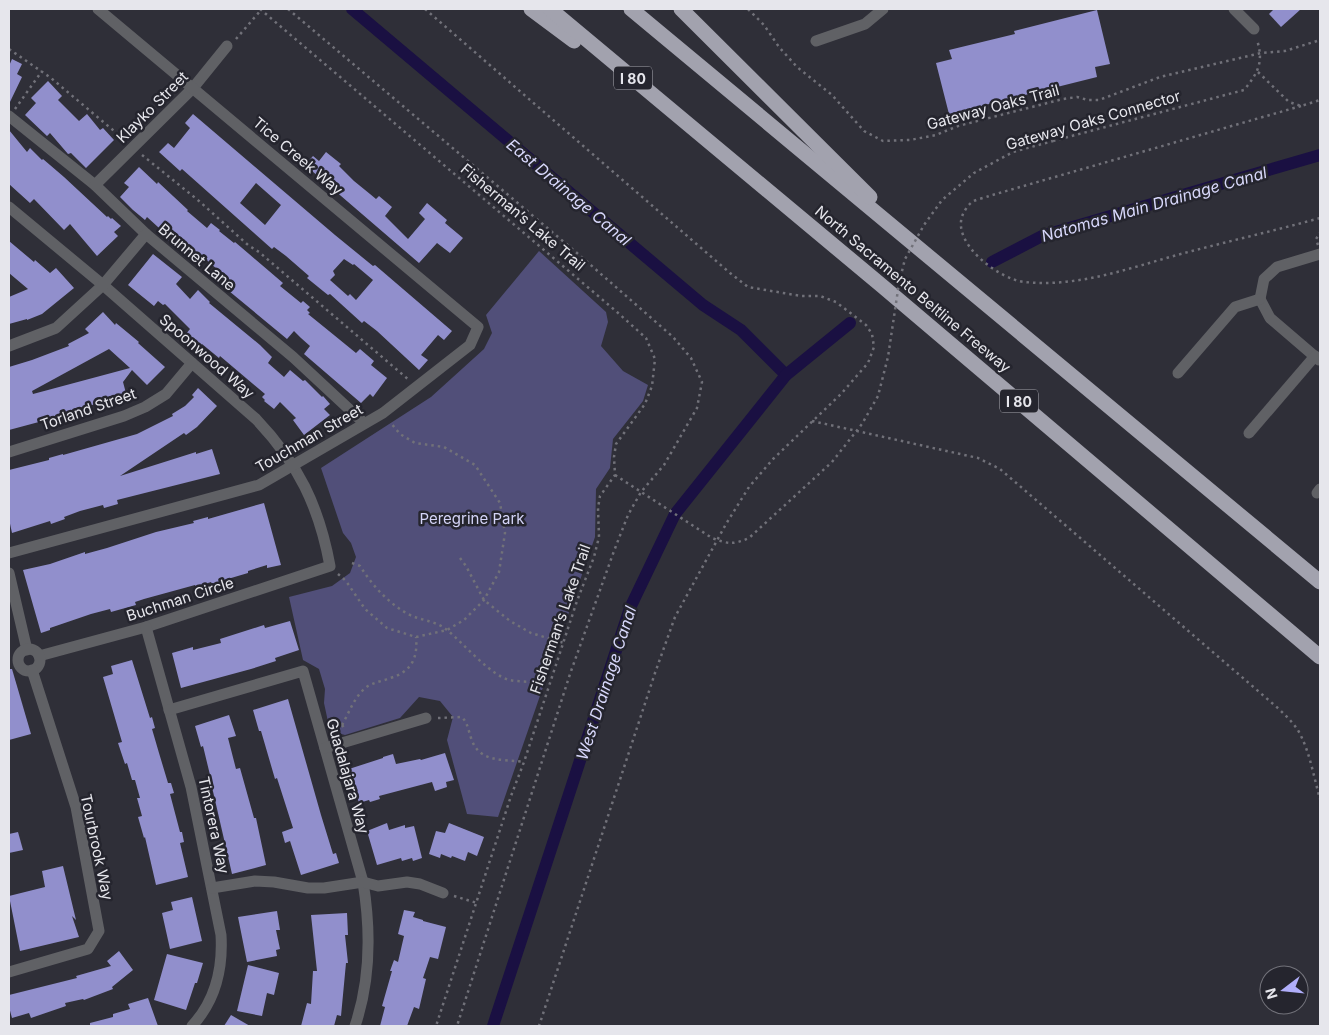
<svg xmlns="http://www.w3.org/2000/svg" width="1329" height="1035" viewBox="0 0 1329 1035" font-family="Inter,sans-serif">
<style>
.green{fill:#514f79}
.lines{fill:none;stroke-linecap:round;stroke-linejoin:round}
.canal{stroke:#1a1042;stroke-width:12}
.building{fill:#918fcc;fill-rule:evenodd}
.path{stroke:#717179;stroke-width:2.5;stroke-dasharray:2.5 4;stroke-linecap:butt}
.minor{stroke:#606165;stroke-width:11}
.highway{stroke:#a2a2ae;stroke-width:15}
.path-bridge{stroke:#717179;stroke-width:2.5;stroke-dasharray:2.5 4;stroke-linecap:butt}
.labels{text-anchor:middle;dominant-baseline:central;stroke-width:5;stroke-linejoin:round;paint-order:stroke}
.shield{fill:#25252e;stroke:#acacb3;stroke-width:1}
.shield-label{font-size:14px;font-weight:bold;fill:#e6e6ec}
.street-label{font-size:15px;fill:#e6e6ec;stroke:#25252e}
.park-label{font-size:15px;fill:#d4d4f7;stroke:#25252e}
.water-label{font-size:16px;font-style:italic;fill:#d8d8fb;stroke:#25252e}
</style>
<rect width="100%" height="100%" fill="#2f2f38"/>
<polygon class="green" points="539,251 606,312 608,322 601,346 623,371 648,385 643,401 613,439 610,468 596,489 595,537 498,817 467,814 447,740 453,717 440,701 419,697 400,718 345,735 330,731 324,703 325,689 319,669 303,660 289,597 332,586 350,573 356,557 351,543 343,533 321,468 431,397 484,349 492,333 486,315"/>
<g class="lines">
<g class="canal">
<polyline points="352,9 703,305 741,330 786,375"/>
<polyline points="992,262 1042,236 1320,155"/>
<polyline points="493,1026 630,608 675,514 786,375 850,323"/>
</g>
</g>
<g class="building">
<polygon points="1274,9 1301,9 1281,27 1269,14"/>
<polygon points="1097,10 1110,64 1095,67 1097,77 949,114 936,63 952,59 949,50 1015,34 1014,31"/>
<polygon points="12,59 22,64 17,74 22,77 9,104 9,66"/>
<polygon points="48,81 62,96 58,100 79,121 87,114 100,130 103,128 114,140 86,168 71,153 68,154 50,133 47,136 25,115 36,103 31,98"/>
<path d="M193 114 335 235 373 266 375 265 452 331 444 340 438 335 421 355 428 360 419 370 377 331 364 321 362 323 330 294 328 295 323 291 307 278 309 276 286 256 274 247 272 249 182 169 180 171 159 152 168 143 174 148 190 128 185 123ZM256 183 281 205 265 225 240 203ZM344 259 353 265 354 264 373 280 356 300 350 294 348 296 330 280 335 275 333 271Z"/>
<polygon points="9,130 27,152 30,148 42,160 43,159 64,177 107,217 108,216 111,219 112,218 121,226 114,232 118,236 97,256 70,224 64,230 34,199 30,203 9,184"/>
<polygon points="326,152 341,164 339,166 354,181 370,194 376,199 379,196 392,207 385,216 408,239 425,219 419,213 427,203 447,220 445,223 463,238 450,253 437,243 419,263 305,165 313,156 319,161"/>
<polygon points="139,167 157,184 158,182 188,210 187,211 207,228 211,223 220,230 219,231 234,243 235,242 269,271 283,283 280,286 301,303 303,301 310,307 307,310 310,313 308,314 329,331 356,353 360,349 374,361 371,365 387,378 373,397 370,394 361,403 304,354 310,346 301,338 294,331 287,339 212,277 218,270 202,256 196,263 168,240 170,238 147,217 145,220 133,210 120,197 129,187 124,183"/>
<polygon points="9,241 34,262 35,260 50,273 56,268 74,288 42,314 27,320 27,319 9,324 9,297 28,289 9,273"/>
<polygon points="153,254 182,277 176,284 190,299 198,290 210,302 209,303 260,345 272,357 268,363 284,377 290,370 303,381 305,380 322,397 323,396 330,404 324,409 330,415 304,435 293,420 296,418 280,402 274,409 264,401 265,400 262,397 265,394 220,356 219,358 202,344 199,347 190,339 181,340 190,329 165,304 163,305 158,301 154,306 128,285"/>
<path d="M103 312 115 325 116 323 139 342 138 343 165 367 147 385 132 370 123 382 127 397 79 408 50 419 9 430V367L32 360 69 346 68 344 89 333 85 329ZM109 349 130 368 33 394 32 391Z"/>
<polygon points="198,388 217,406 197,427 186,435 184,433 120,476 196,452 196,454 212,449 220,474 117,500 118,504 104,508 103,505 80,511 64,517 65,519 51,524 50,521 12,533 9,519 9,470 49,460 49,458 63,454 63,455 137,434 173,416 172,414 185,406 194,397 192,395"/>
<polygon points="264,503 281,565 267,568 267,565 248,571 248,573 221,581 221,582 212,584 211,582 196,587 195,585 144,599 135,602 136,605 111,612 110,609 91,614 50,628 50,630 41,633 23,570 50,564 85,552 85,554 107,548 156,532 194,523 193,521 208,517 208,519"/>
<polygon points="290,621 299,650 275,658 276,661 251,669 181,688 172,653 193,647 193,650 221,643 220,639 264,625 265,628"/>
<polygon points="132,660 150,718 152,717 155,728 152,729 159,753 168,783 171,783 174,793 170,794 180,832 182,832 184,842 180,843 188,877 156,885 145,837 144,838 138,817 142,816 137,798 140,798 135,780 132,780 127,763 125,764 118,743 122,742 103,677 113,674 111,666"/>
<polygon points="9,669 12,669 31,734 9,740"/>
<polygon points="288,699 321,815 333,854 336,853 339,863 301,875 290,841 285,843 282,832 293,828 277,778 275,779 261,731 259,731 253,710"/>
<polygon points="229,715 236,736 228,738 236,769 240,768 254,818 256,818 266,865 232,874 212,787 210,787 207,776 210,775 203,746 201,747 195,726"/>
<polygon points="445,753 454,780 446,782 447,787 435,791 432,782 379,796 380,799 370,802 369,800 359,803 349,769 383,758 383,757 393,754 396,764 420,759 421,760"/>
<polygon points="387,823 389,830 405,825 405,828 414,826 422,858 413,861 412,858 402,861 401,858 377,865 367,831"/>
<polygon points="449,823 484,837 477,856 468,852 465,861 452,856 451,858 441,854 440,858 429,854 436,831 445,833"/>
<polygon points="18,832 23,850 9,853 9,834"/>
<polygon points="63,866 76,920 72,916 79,937 20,951 9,896 45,887 42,871"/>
<polygon points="192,897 202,941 170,949 162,913 173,910 171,902"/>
<polygon points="404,910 415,912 413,917 423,920 423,921 446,927 438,959 430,957 423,978 426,979 419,1009 414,1007 407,1026 380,1026 385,1007 382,1006 392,971 390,971 394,960 398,962 404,936 398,934"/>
<polygon points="277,911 280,930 276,930 280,949 276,950 277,956 247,962 238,917"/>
<polygon points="347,913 348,935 345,935 348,963 346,963 341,1016 337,1015 334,1026 301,1026 307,1003 311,1004 313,971 317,971 311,915"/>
<polygon points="119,951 133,970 112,987 113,989 84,1000 83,999 65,1003 66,1006 31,1018 29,1013 12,1018 9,1007 9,995 77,978 76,976 111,966 107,961"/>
<polygon points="167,954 203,963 197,983 195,983 186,1010 154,1000"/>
<polygon points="248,965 279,973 274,995 267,993 262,1016 237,1011"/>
<polygon points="148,998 158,1026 90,1026 90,1023 113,1017 113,1014 130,1009 128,1004"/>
<polygon points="231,1015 250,1026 224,1026"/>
</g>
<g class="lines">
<g class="path">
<polyline points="260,9 617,312 646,338 655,359 652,386 645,404 616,444 614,457 615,475 600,496 598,508 599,537 594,557 577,601 524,762 511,796 436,1026"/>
<polyline points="288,9 577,253 673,337 691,358 702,382 697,408 664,465 641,492 628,515 614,551 570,674 457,1026"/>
<polyline points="425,9 730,273 748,287 801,296 820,296 836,302 866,325 872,334 874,347 868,363 841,394 773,459 749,487 726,524 675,617 655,673 539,1026"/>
<polyline points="748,9 764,25 779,47 797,67 832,95 864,131 883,141 910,140 936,135 958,126 1063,99 1077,97 1088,100 1099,100 1160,77 1261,53 1285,51 1320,40"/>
<polyline points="236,39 261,10"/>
<polyline points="9,49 51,78 126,141"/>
<polyline points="1258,72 1289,102 1301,106 1320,100"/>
<path d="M1301 106 989 196C984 198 977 199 972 202 968 205 965 210 963 214 950 243 1000 280 1025 282 1082 288 1137 265 1192 251 1234 240 1277 230 1320 218"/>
<polyline points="15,109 42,71"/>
<path d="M1053 141 1244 90C1258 73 1264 62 1257 40"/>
<polyline points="142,155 199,201 248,245 259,252 409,380"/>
<polyline points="1318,245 1316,239 1320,233"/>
<path d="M812 421 978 458 1000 469 1279 709C1287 717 1295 724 1300 734 1310 753 1314 778 1320 799"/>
<path d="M615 475 712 538C728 544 733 545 749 538L832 462"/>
<polyline points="460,558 466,566 484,600 510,621 531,633 564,643"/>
<path d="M352 563 360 566C372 585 388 603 408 614 421 621 435 620 447 630 463 643 484 668 502 677 511 682 521 681 531 682"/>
<polyline points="338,574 346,581 365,609 387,628 416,637 447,630 464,620 484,600 499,572 505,533 500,503 475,465 444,447 415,443 400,434 390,422"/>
<path d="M438 718 462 717C468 724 468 729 471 738 479 763 502 759 524 762"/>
<path d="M342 725C350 711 355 695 368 686 375 682 383 681 390 678 412 672 418 657 416 637"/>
<polyline points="329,726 342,725 346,730"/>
<polyline points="454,896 477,903"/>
</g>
<g class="minor">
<polyline points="1234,9 1254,29"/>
<polyline points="816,41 865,24 883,9"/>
<polyline points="9,116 95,185 146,234 293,357 364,423"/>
<polyline points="95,185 193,88 227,46"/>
<path d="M9 207 103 285 256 419C298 463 319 506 330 566L146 627 39 656"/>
<polyline points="1260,299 1270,318 1319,360"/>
<polyline points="1260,299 1264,279 1277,267 1320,254"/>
<polyline points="9,346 56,328 103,285 146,234"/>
<polyline points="1178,373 1235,307 1260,299"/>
<polyline points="1249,433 1315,356"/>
<polyline points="9,452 124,416 145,407 166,394 192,363"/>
<polyline points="1317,493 1320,489"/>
<polyline points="9,553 259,485 383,413 470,345 478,327 98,9"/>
<polyline points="9,573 27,650"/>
<path d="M146 627 191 787 221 935C223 969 216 1000 192 1026"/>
<circle cx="29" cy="660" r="11"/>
<path d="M169 710 303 671 363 882C371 931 371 979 355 1026"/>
<polyline points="325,748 426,718"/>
<polyline points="212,888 255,881 274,882 308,888 324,888 363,882 378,886 407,882 420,884 443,893"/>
<polyline points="9,972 88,949 99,931 76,807 32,670"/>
</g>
<g class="highway">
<polyline points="531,9 574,41"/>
<polyline points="550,9 881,285 1320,657"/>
<polyline points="631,9 1320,582"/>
<polyline points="681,9 870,197"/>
</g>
<polyline class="path-bridge" points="832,462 862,424 878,396 888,357 899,283 905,259 924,225 942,200 974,173 1013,152 1053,141"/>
</g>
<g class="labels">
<g class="shield">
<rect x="614" y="66.5" width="38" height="23" rx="4"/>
<rect x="1000" y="389.5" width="38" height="23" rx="4"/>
</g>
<g class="shield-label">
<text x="633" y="78">I 80</text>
<text x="1019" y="401">I 80</text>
</g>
<g class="street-label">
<text transform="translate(152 107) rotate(-45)">Klayko Street</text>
<text transform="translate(993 107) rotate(-15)">Gateway Oaks Trail</text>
<text transform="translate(1093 120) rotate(-16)">Gateway Oaks Connector</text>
<text transform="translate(298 156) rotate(40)">Tice Creek Way</text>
<text transform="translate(523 217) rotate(40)">Fisherman’s Lake Trail</text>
<text transform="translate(197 257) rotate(40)">Brunnet Lane</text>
<text transform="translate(913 289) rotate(40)">North Sacramento Beltline Freeway</text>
<text transform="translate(207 356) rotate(41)">Spoonwood Way</text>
<text transform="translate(88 409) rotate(-19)">Torland Street</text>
<text transform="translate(309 438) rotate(-30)">Touchman Street</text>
<text transform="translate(180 599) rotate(-18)">Buchman Circle</text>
<text transform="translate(560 619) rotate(-71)">Fisherman’s Lake Trail</text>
<text transform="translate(348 776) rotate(74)">Guadalajara Way</text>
<text transform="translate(214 825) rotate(78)">Tintorera Way</text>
<text transform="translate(97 847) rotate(78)">Tourbrook Way</text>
</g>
<g class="park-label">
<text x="472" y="518">Peregrine Park</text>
</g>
<g class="water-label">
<text transform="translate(569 192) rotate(40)">East Drainage Canal</text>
<text transform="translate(1154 204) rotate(-16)">Natomas Main Drainage Canal</text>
<text transform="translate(606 683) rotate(-72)">West Drainage Canal</text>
</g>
</g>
<rect width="1329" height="1035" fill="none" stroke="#e6e6ec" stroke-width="20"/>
<g transform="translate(1284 990) rotate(254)"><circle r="24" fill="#25252e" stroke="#72727a"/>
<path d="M0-4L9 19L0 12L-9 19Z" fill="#b0aefa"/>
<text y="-8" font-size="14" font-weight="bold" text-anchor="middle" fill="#e6e6ec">N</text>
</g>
</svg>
